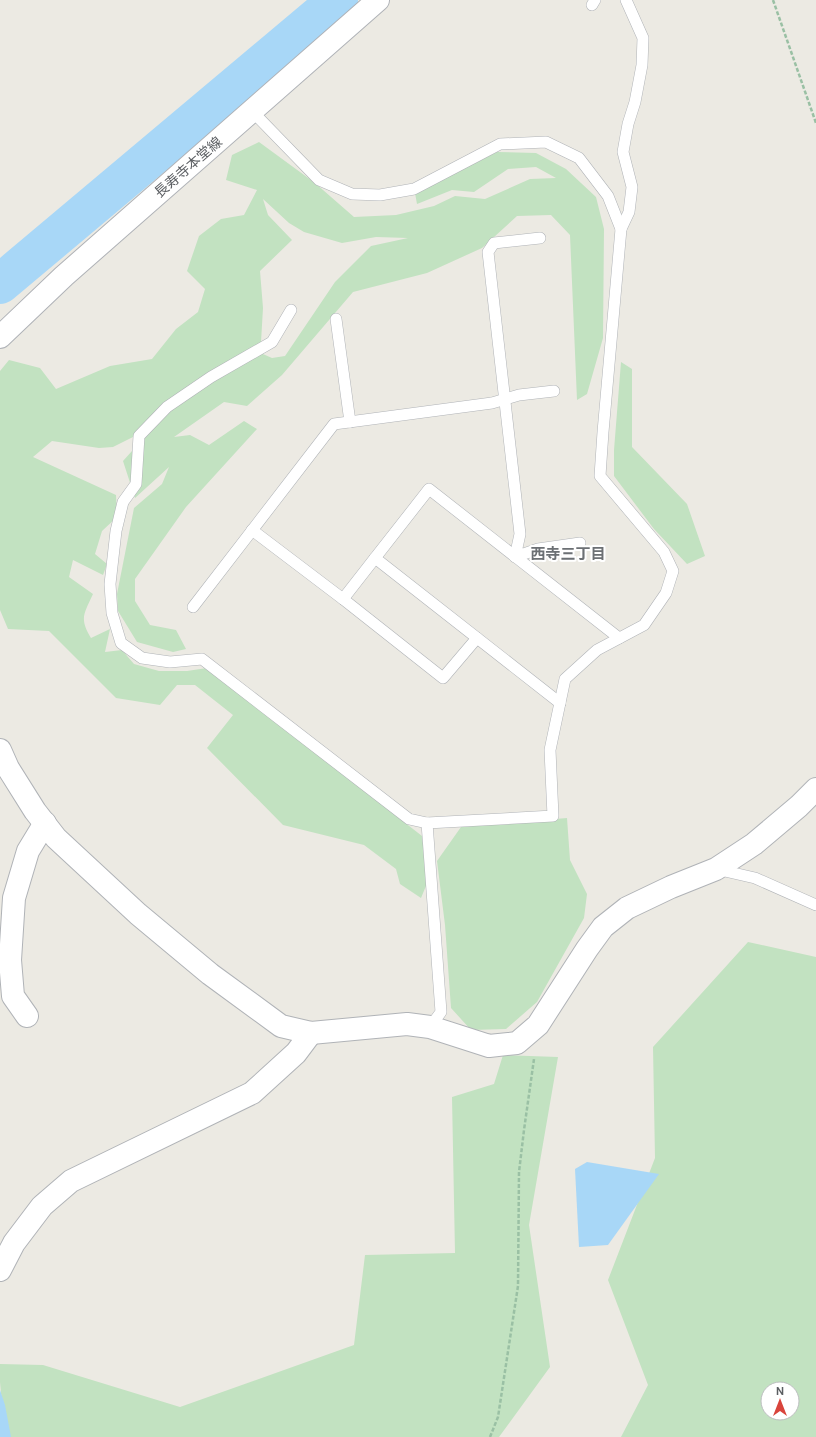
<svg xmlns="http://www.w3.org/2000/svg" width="816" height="1437" viewBox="0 0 816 1437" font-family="'DM Sans','Noto Sans JP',sans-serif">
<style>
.green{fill:#c2e2c1;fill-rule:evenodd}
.water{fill:#a8d7f7}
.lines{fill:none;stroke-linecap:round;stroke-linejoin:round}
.river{stroke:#a8d7f7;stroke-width:40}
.service-casing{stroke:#b0b3b7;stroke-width:12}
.minor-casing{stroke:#b0b3b7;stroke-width:24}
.secondary-casing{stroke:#afb2b7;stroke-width:24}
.path{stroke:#9ac0a4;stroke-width:2.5;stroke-dasharray:4 2;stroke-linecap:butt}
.service{stroke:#fff;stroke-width:11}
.minor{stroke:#fff;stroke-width:22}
.secondary{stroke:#fff;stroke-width:22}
.labels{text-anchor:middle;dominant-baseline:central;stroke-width:4;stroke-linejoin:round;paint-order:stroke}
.street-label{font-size:14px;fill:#5b5e62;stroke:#fff}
.neighbourhood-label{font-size:15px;font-weight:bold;fill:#6c7074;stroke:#fff}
</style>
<rect width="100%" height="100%" fill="#eceae3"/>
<g class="green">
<path d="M259 142 315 183 354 217 396 215 434 206 455 196 485 199 530 179 556 178 536 167 508 169 474 192 452 190 417 204 415 193 497 152 536 153 566 169 596 197 604 229 603 338 587 394 577 400 570 235 551 215 517 216 482 248 427 273 353 292 282 375 247 406 224 402 174 437 190 435 209 445 244 421 257 429 186 507 135 579V601L150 625 176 630 186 649 173 652 137 642 118 611 117 594 134 508 162 484 169 467 135 498 123 461 175 403 256 351 272 358 285 356 335 282 371 246 408 238 376 237 342 243 304 232 289 223 263 199 268 215 292 240 260 271 263 308 261 342 164 408 133 437 113 447 99 448 52 441 33 457 116 495 117 517 102 531 95 554 107 564 103 575 73 560 69 577 93 594C84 614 79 618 91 638L110 629 105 652 122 650 134 664 159 671H187L207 668 422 836 428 881 421 898 400 884 396 869 364 845 283 825 207 748 233 715 195 685H177L160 705 116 698 49 631 8 629 0 610V371L9 360 40 368 56 389 110 366 152 359 176 329 198 312 205 289 187 271 199 236 221 219 244 215 257 190 226 180 232 155Z"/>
<polygon points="621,362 632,369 632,447 687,504 705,556 687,564 654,529 614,476 614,450"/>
<polygon points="567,818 570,860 587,894 584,918 537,1002 506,1029 471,1030 451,1008 445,925 437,861 461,827"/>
<path d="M748 942 816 957V1437H621L648 1385 608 1280 655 1158 653 1047ZM768 1389H792V1413H768Z"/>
<polygon points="503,1055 558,1057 529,1225 550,1367 499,1437 5,1437 0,1382 0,1364 43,1365 180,1407 354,1345 365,1255 455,1253 452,1097 494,1084"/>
</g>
<g class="water">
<polygon points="587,1162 659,1174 608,1245 579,1247 575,1169"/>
<polygon points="0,1390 5,1405 11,1437 0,1437"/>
</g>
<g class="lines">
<polyline class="river" points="0,284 338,0"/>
<defs>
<g id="service">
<polyline points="592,5 595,0"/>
<polyline points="252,111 319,180 352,194 380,195 414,189 500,144 546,142 579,158 608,196 621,229 603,432 600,476 664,552 673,571 666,593 644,625 597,650 565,679 550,750 553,816 427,823 409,819 202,659 170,662 142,658 121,643 112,613 110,584 116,531 123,502 136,484 139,436 167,407 211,377 272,342 291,310"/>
<polyline points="621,229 629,212 632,187 623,152 628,124 635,102 642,65 643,38 626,0"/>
<polyline points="540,238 494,243 488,252 520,534 515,557 538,549 580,543"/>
<polyline points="336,319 350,422"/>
<polyline points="252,530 343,599"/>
<polyline points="375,558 343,599 443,678 477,638"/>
<polyline points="193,607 334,424 492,403 519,395 554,391"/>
<polyline points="560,703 375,558 429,489 619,638"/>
<polyline points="427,823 441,1012 430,1027"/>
<polyline points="716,869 755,878 816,905"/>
</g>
<g id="minor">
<polyline points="0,750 8,768 35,811 56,838 138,914 210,974 281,1026 311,1033 407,1024 430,1027 489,1046 517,1043 538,1025 587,949 603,927 627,908 671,887 716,869 754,844 799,806 816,789"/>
<polyline points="27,1016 13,996 10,960 14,898 28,851 45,823"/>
<polyline points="0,1270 14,1243 42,1206 71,1181 252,1093 296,1053 311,1033"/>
</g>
<polyline id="secondary" points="0,337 64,276 378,0"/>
</defs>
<use href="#service" class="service-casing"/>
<use href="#minor" class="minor-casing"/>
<use href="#secondary" class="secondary-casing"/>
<g class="path">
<polyline points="773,0 816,123"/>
<polyline points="490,1437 498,1417 518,1286 519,1172 524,1130 534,1059"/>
</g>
<use href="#service" class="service"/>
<use href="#minor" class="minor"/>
<use href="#secondary" class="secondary"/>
</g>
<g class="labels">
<g class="street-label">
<text transform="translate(188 167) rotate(-41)">長寿寺本堂線</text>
</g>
<g class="neighbourhood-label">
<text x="568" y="554">西寺三丁目</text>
</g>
</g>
<g transform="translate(780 1401)"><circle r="19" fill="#ffffff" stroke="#bdbfc0"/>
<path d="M0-3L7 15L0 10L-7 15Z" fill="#d9443c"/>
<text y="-6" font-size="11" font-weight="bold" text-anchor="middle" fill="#5b5e62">N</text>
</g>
</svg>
